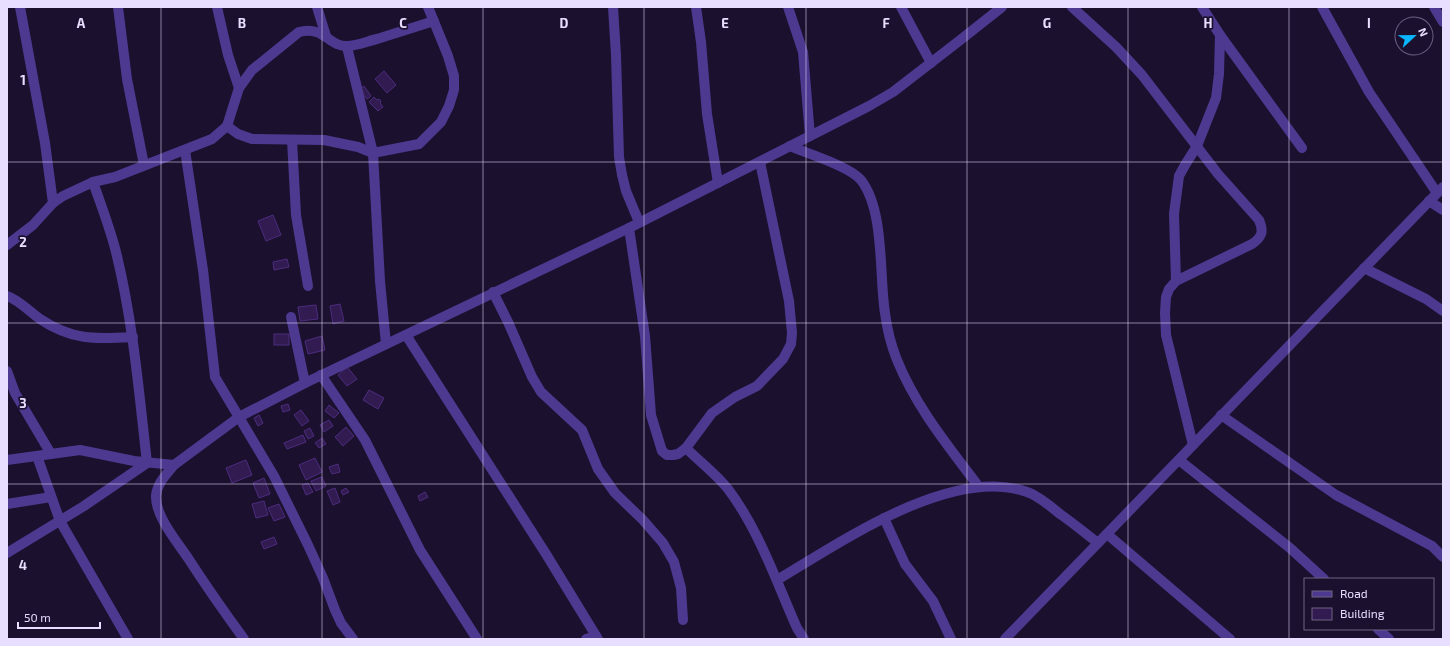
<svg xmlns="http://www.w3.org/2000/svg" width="1450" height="646" viewBox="0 0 1450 646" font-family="'Exo 2',sans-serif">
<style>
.building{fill:#311b51;stroke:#4c2c7e}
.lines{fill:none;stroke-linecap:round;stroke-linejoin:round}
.minor{stroke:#4e3990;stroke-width:10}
.grid{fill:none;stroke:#e8deff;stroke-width:1;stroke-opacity:0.55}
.grid-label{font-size:13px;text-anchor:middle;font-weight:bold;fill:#e8deff;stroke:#1c102f;stroke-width:3.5;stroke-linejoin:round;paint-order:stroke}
</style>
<rect width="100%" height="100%" fill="#1c102f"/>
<g class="building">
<polygon points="384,71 396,85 387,93 375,79"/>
<polygon points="364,86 371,96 367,99 359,90"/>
<polygon points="374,97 377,100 379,99 381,101 380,103 383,107 378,111 369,102"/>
<polygon points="273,215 281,235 266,241 258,221"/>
<polygon points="287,259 289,267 274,270 273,262"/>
<polygon points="340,304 344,321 333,324 330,306"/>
<polygon points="316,305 318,319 300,321 298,307"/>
<rect x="274" y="334" width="15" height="11"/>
<polygon points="322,336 325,350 308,354 305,341"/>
<polygon points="347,367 357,379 347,386 338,375"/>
<polygon points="369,390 384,398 378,409 363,400"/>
<polygon points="288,404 290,410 283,412 281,406"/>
<polygon points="329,405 339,413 334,418 325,411"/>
<polygon points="301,410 309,421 302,426 294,415"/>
<polygon points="259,415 263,423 258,426 254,418"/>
<polygon points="329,420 333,426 324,432 320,425"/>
<polygon points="346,427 354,436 343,446 335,437"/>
<polygon points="310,428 314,436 308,439 304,431"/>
<polygon points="303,435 306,442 287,449 284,443"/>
<polygon points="322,438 326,444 319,448 315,443"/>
<polygon points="315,458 322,472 306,480 299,465"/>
<polygon points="246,460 252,475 232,483 226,468"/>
<polygon points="338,464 340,472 332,474 329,467"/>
<polygon points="322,477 326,486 316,491 311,481"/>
<polygon points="264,478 270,494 259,498 253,483"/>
<polygon points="308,483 313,492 306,495 302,485"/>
<polygon points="335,488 340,502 333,505 327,491"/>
<polygon points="346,488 349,492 343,495 341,491"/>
<polygon points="425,492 428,497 420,501 418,496"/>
<polygon points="264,501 268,515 256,518 252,504"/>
<polygon points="279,504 285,517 274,521 268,508"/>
<polygon points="274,537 277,544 264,549 261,542"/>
</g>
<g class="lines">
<g class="minor">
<polyline points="20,7 45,143 53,203"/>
<polyline points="118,7 127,79 144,165"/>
<polyline points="217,7 228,55 239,88"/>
<polyline points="317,7 326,36"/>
<polyline points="613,7 616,55 619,157 622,175 626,191 639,222"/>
<polyline points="696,7 701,42 707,114 718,183"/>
<polyline points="788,7 803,52 810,136"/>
<polyline points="901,7 931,63"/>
<path d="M1072 7 1116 47 1142 75 1218 174 1259 220C1264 232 1262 237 1252 244L1176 281 1169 289 1166 297 1165 313 1166 335 1193 445"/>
<polyline points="1202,7 1220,35 1302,148"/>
<polyline points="1322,7 1369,92 1437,193"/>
<polyline points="1434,7 1443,22"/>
<polyline points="347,47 373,153 380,281 386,344"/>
<polyline points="227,126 238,134 252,139 324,140 358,147 373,153 419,144 441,122 449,106 454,90 454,76 448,56 428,7"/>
<polyline points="292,140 296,215 308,286"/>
<path d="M790 146C808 154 849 166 861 180 885 211 879 276 885 313 887 329 891 345 897 360 916 407 949 447 979 487"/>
<polyline points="185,150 203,270 215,377 274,476 308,545 323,578 335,610 341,623 353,639"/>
<polyline points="1429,201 1443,210"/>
<polyline points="629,228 645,336 651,415 662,451 667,455 673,455 678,454 686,448 712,413 735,397 757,386 783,359 791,344 792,333 789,301 760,162"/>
<path d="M7 245 33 225 53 203 63 196 93 182 115 177 212 139 227 126 239 88 252 70 299 32C324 25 329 47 347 46 357 46 368 41 377 39 396 33 415 27 434 21"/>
<polyline points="1364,268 1426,299 1443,311"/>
<polyline points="1176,281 1174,214 1179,176 1185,165 1197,146 1216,98 1219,74 1220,35"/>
<polyline points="493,292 508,322 532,377 541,392 582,430 598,469 615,493 643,520 663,543 674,562 681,588 683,620"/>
<path d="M7 296C19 300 30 312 40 319 73 341 96 339 133 337"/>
<polyline points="291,317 305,383"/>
<polyline points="406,335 546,554 598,639"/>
<polyline points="7,371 15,393 51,454"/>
<polyline points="321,375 365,440 420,550 477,639"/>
<polyline points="1221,415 1336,495 1432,546 1443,557"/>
<path d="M686 448C700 462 716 474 728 489 759 530 776 581 797 628L804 639"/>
<polyline points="37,456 60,521 128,639"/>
<polyline points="7,460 80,450 134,461 174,465 239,417 305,383 629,228 869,106 893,92 959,41 1002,7"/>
<polyline points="1179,460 1290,548 1324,579"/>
<path d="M174 465C166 475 157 483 156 496 155 516 178 543 188 558 206 586 225 613 244 639"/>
<polyline points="7,504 51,497"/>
<polyline points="884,518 905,564 933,601 951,639"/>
<polyline points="1107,534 1230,639"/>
<path d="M7 553 84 506 147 463C139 392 133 321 116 252 110 228 101 205 93 182"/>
<path d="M777 580C839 543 952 465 1027 492 1039 496 1050 506 1060 514 1073 523 1085 533 1098 543"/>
<polyline points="1378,629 1389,639"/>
<polyline points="586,639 596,636"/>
<polyline points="1005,639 1443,187"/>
</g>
</g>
<path class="grid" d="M161 7V639M322 7V639M483 7V639M644 7V639M806 7V639M967 7V639M1128 7V639M1289 7V639M7 162H1443M7 323H1443M7 484H1443"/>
<g class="grid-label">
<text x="81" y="28">A</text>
<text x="242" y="28">B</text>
<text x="403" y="28">C</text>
<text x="564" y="28">D</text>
<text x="725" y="28">E</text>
<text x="886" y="28">F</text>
<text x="1047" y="28">G</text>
<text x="1208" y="28">H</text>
<text x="1369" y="28">I</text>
<text x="23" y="85">1</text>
<text x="23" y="247">2</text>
<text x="23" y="408">3</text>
<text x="23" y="570">4</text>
</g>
<rect width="1450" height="646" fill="none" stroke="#e8deff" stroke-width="16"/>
<rect x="1304" y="578" width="130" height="52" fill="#1c102f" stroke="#6e6282"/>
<rect x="1312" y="591" width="20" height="6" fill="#4e3990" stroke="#6e6282"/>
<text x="1340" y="598" font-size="12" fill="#e8deff">Road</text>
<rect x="1312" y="608" width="20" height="12" fill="#311b51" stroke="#6e6282"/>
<text x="1340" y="618" font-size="12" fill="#e8deff">Building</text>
<g transform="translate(1414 36) rotate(68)"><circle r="19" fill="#1c102f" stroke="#6e6282"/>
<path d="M0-3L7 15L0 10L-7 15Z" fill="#0ab6ff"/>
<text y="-6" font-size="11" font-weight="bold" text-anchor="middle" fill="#e8deff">N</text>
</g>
<path d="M18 622v6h82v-6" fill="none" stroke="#e8deff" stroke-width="2"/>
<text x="24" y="622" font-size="12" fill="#e8deff" stroke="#1c102f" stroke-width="3" paint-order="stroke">50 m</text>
</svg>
